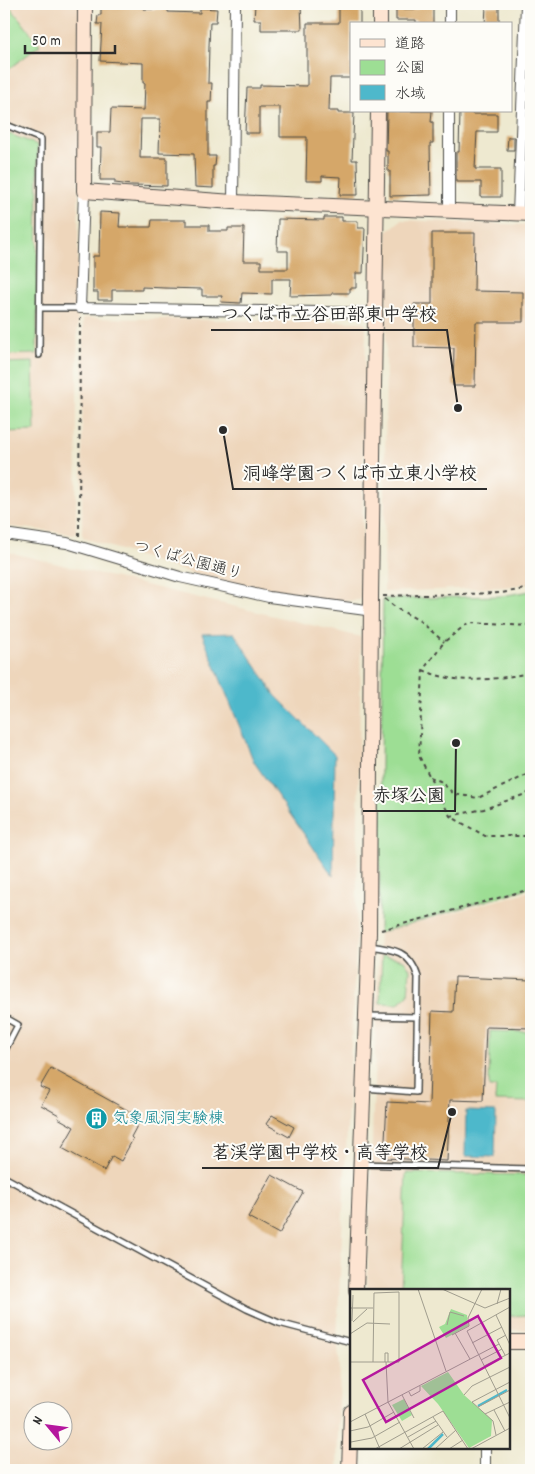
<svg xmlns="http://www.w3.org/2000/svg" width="535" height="1474" viewBox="0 0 535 1474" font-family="Dekko,'Klee One',sans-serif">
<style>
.built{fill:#eed6bb;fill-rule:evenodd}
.green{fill:#9dde94;stroke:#648460}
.water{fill:#4eb8cb;stroke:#3c727b}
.building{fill:#d5a769}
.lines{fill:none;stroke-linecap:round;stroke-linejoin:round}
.lane-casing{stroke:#484844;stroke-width:8}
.street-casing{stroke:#484844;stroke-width:12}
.secondary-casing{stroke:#484844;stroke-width:16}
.path{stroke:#484844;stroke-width:2;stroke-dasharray:4 4;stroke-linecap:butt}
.lane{stroke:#fff;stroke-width:5}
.street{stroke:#fff;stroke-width:10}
.secondary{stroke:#fde4d1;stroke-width:14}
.labels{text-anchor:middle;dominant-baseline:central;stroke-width:4;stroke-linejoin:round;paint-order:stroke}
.street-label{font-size:16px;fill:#2b2b2b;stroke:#fdfcf7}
.culture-label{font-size:16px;fill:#0d838f;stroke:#fdfcf7;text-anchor:start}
.inset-river{fill:none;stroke:#4eb8cb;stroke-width:2.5}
.inset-road{fill:none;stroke:#a09d8e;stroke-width:1}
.view{fill:#b5179e;fill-opacity:0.15;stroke:#b5179e;stroke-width:2.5}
.inset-edge{fill:none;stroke:#2b2b2b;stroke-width:2.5}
.leader{fill:none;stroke:#2b2b2b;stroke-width:2}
.callout-dot{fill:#2b2b2b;stroke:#fdfcf7;stroke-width:2}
.callout-label{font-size:18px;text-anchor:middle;font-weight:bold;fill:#2b2b2b;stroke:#fdfcf7;stroke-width:4;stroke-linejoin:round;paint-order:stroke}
</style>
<rect width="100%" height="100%" fill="#fdfcf7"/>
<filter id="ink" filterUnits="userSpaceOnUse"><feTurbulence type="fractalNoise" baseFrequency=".02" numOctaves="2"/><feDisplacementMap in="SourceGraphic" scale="10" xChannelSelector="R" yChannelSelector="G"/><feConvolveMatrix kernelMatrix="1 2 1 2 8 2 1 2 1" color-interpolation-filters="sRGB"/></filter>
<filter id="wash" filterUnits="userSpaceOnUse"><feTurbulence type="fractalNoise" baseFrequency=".0096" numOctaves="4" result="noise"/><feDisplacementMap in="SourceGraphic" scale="20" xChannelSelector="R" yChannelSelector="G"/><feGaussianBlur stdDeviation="1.12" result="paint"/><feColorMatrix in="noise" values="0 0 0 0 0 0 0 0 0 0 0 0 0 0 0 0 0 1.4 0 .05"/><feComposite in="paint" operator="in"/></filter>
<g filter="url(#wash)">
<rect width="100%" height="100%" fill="#eee9d0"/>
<g class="built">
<polygon points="4,4 80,4 76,532 73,535 60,532 4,526"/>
<polygon points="401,220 531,225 531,583 504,587 384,592 387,232"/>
<polygon points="83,318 362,322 366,325 361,600 323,602 270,593 225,583 181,570 84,538 82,534"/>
<path d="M4 551 361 637 356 941 337 1338 340 1367 337 1470H4ZM32 1412H62V1442H32Z"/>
<polygon points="531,891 531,1330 509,1330 509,1290 367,1290 379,933"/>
</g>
<g class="green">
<polygon points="4,4 8,4 40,45 4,73"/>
<polygon points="4,132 38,145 37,354 4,355"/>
<polygon points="33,362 35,431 4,432 4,363"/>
<polygon points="531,591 531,887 379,933 383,599 501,596"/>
<polygon points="382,955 404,960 410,969 408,995 398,1004 380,1003"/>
<polygon points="490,1031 531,1032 531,1102 495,1101 496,1087 489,1087"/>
<polygon points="406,1173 531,1175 531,1315 509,1316 509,1290 401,1290"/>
</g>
<g class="water">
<polygon points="234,633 275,695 335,755 333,876 254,762 202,634"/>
<polygon points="466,1111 496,1112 495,1157 465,1156"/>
</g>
<g id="blocks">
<g class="building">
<polygon points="101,4 144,4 144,9 168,9 168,12 200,13 200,8 217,9 216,22 210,22 209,46 208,83 212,83 211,102 208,102 208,156 216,156 215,166 213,166 213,188 195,187 194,154 159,153 160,119 141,119 140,158 167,158 167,186 131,185 115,183 115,180 100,180 101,147 97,147 97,132 110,132 111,109 144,110 145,83 143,83 143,63 100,61 102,24 97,24 98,15 101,15"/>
<polygon points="255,4 301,4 302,30 261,30 261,20 254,20"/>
<polygon points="339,4 360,4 360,24 351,24 351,78 330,78 329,111 338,111 338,113 354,113 352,160 357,160 358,195 340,195 341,177 322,176 322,181 306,181 307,137 280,137 280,107 259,107 259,133 245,133 247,88 260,88 260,85 307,86 307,23 339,23"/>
<polygon points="418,4 433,4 433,24 416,24 416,20 396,20 396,9 418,9"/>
<polygon points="486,6 499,6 499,24 485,24"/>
<polygon points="387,111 432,111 431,122 433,122 433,143 430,143 431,195 390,196 390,171 388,171 388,151 386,151"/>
<polygon points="460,111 472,111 472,114 497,114 497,132 477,132 475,169 501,169 501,197 481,197 481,182 456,182 456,152 459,152"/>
<polygon points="508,137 514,137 514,150 507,150"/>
<polygon points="100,212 120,213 119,227 151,227 152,220 186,220 186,225 209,225 209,231 228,231 228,228 244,228 243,261 261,261 261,269 288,269 288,251 277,251 278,219 324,220 324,217 342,217 342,221 358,221 358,228 365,228 363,273 356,273 356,288 350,288 350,293 332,293 332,295 290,296 291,279 272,279 272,294 242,293 241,303 221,302 222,296 202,296 202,289 165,288 142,287 142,290 112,290 112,300 98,300 98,292 93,292 93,256 99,256"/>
<polygon points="432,233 475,233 474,291 523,292 523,322 476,322 475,386 453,386 454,348 414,347 414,304 432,304"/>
<polygon points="455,977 531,980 531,1028 486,1027 483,1101 450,1100 447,1161 384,1158 387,1102 429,1104 432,1011 453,1012"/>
<polygon points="51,1068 136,1115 132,1121 138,1124 131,1137 133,1139 121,1161 112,1156 104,1171 62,1148 74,1127 58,1118 59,1115 41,1105 49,1091 40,1087"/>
<polygon points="272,1115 294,1127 289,1137 266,1124"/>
<polygon points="272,1175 303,1192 279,1234 248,1217"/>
</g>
</g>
</g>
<g filter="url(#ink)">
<use href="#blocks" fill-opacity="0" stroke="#484844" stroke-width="1"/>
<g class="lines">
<defs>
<g id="lane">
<polyline points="4,124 41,139 39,355"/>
<polyline points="40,308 80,308"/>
<polyline points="368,1016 417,1017"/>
<polyline points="4,1017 18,1025 4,1052"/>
<path d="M364 1088 416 1092 418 977C410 951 394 949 369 946"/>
<polyline points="361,1164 531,1169"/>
<polyline points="4,1177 247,1309 279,1323 351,1342"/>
</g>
<g id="street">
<polyline points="450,24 450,4"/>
<polyline points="84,191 80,308 376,313"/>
<polyline points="233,202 235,4"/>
<polyline points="449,210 449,111"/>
<polyline points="518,214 526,4"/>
<polyline points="4,534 67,543 180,577 269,597 366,610"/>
<polyline points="485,1448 485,1470"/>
</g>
<g id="secondary">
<polyline points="85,4 84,191 233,202 531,214"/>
<polyline points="380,24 380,4"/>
<polyline points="356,1290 369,933 371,597 378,111"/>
<polyline points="509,1342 531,1342"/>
<polyline points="349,1470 351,1412"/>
</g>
</defs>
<use href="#lane" class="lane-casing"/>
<use href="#street" class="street-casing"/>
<use href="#secondary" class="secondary-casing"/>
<g class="path">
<polyline points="79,536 80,318"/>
<polyline points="383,596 501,593 531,588"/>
<polyline points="385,599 396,608 420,621 444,642"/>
<polyline points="531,626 468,623 444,642 423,670 419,756 450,816 485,836 531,836"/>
<path d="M423 670C458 686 495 679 531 673"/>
<polyline points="430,777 440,781 454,794 478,798 531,773"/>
<polyline points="450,816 484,809 531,792"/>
<polyline points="381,930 531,889"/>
</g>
<use href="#lane" class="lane"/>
<use href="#street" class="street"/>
<use href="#secondary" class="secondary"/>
</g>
</g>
<defs>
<symbol id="building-disc" viewBox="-11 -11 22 22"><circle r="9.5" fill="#0f9aa8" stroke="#fdfcf7"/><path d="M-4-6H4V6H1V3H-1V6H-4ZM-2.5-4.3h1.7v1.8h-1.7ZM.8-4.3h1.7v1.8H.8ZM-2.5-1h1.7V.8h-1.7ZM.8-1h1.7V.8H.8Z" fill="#fff"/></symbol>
</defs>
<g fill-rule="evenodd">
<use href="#building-disc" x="84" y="1106" width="25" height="25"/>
</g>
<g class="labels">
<g class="street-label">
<text transform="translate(188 561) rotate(15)">つくば公園通り</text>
</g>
<g class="culture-label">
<text x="112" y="1119">気象風洞実験棟</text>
</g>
</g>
<g transform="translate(350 1289)">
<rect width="160" height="160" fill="#eee9d0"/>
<path d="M101 20 117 26 118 37 96 49 89 38 95 35ZM98 83 114 106 142 131 141 147 119 159 88 115 71 97ZM54 110 62 126 52 132 42 116Z" fill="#9dde94"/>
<path class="inset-river" d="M128 117 157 101M78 160 93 145"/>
<path class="inset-road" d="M68 0 96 82M92 0 135 19 160 9M147 15 151 0M160 18 117 42 160 129M0 19H23M146 26 160 56M2 32 3 6M3 33 17 20M97 36 100 23 114 27M105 44 120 70M0 45 17 34 40 35M102 46 119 37 118 29 132 0M122 54 152 38M155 66 147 51 156 46M131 71 152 60M0 73H49V3L24 4 23 73M35 73V64H38V73M36 73 38 113 64 160M134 77 160 64M59 103 61 107 70 102V97M52 106 64 129M114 106 122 97 160 78M128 118 160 101M144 121 155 142M15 125 30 160M135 125 160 113M83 128 97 148M0 133 149 55M0 142 18 138 44 123M146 146 143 132 122 113 160 93M58 148 86 132M1 153 22 149 50 133M25 160 93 122 118 160M49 160 88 136M72 160 93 143M85 160 106 141M99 160 113 151M121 160 160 139"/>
<path class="view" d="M128 27 151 69 36 133 13 91Z"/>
<rect width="160" height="160" class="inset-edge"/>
</g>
<path class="leader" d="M458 408L447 330H211M223 430L233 489H487M456 743L455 811H363M452 1112L438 1168H202"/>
<g class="callout-dot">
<circle cx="458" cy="408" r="5"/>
<circle cx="223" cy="430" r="5"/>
<circle cx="456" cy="743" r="5"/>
<circle cx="452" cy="1112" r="5"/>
</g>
<g class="callout-label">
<text x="329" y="320">つくば市立谷田部東中学校</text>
<text x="360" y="479">洞峰学園つくば市立東小学校</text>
<text x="409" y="801">赤塚公園</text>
<text x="320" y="1158">茗渓学園中学校・高等学校</text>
</g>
<rect width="535" height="1474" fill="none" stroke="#fdfcf7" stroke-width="20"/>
<rect x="350" y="22" width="162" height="90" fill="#fdfcf7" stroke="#a9a8a5"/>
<rect x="360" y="39" width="25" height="8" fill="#fde4d1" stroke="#a9a8a5"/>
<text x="395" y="48" font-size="15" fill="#2b2b2b">道路</text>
<rect x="360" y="60" width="25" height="15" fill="#9dde94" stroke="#a9a8a5"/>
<text x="395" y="72" font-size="15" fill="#2b2b2b">公園</text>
<rect x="360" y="85" width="25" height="15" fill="#4eb8cb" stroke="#a9a8a5"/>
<text x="395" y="98" font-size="15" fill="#2b2b2b">水域</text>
<g transform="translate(48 1426) rotate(299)"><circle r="24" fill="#fdfcf7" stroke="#a9a8a5"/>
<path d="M0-4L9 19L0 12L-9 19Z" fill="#b5179e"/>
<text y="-8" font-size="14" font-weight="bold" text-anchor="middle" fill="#2b2b2b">N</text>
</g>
<path d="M25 45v8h90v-8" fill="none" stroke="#2b2b2b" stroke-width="2.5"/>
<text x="32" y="45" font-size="15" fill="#2b2b2b" stroke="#fdfcf7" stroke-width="4" paint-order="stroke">50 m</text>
</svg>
